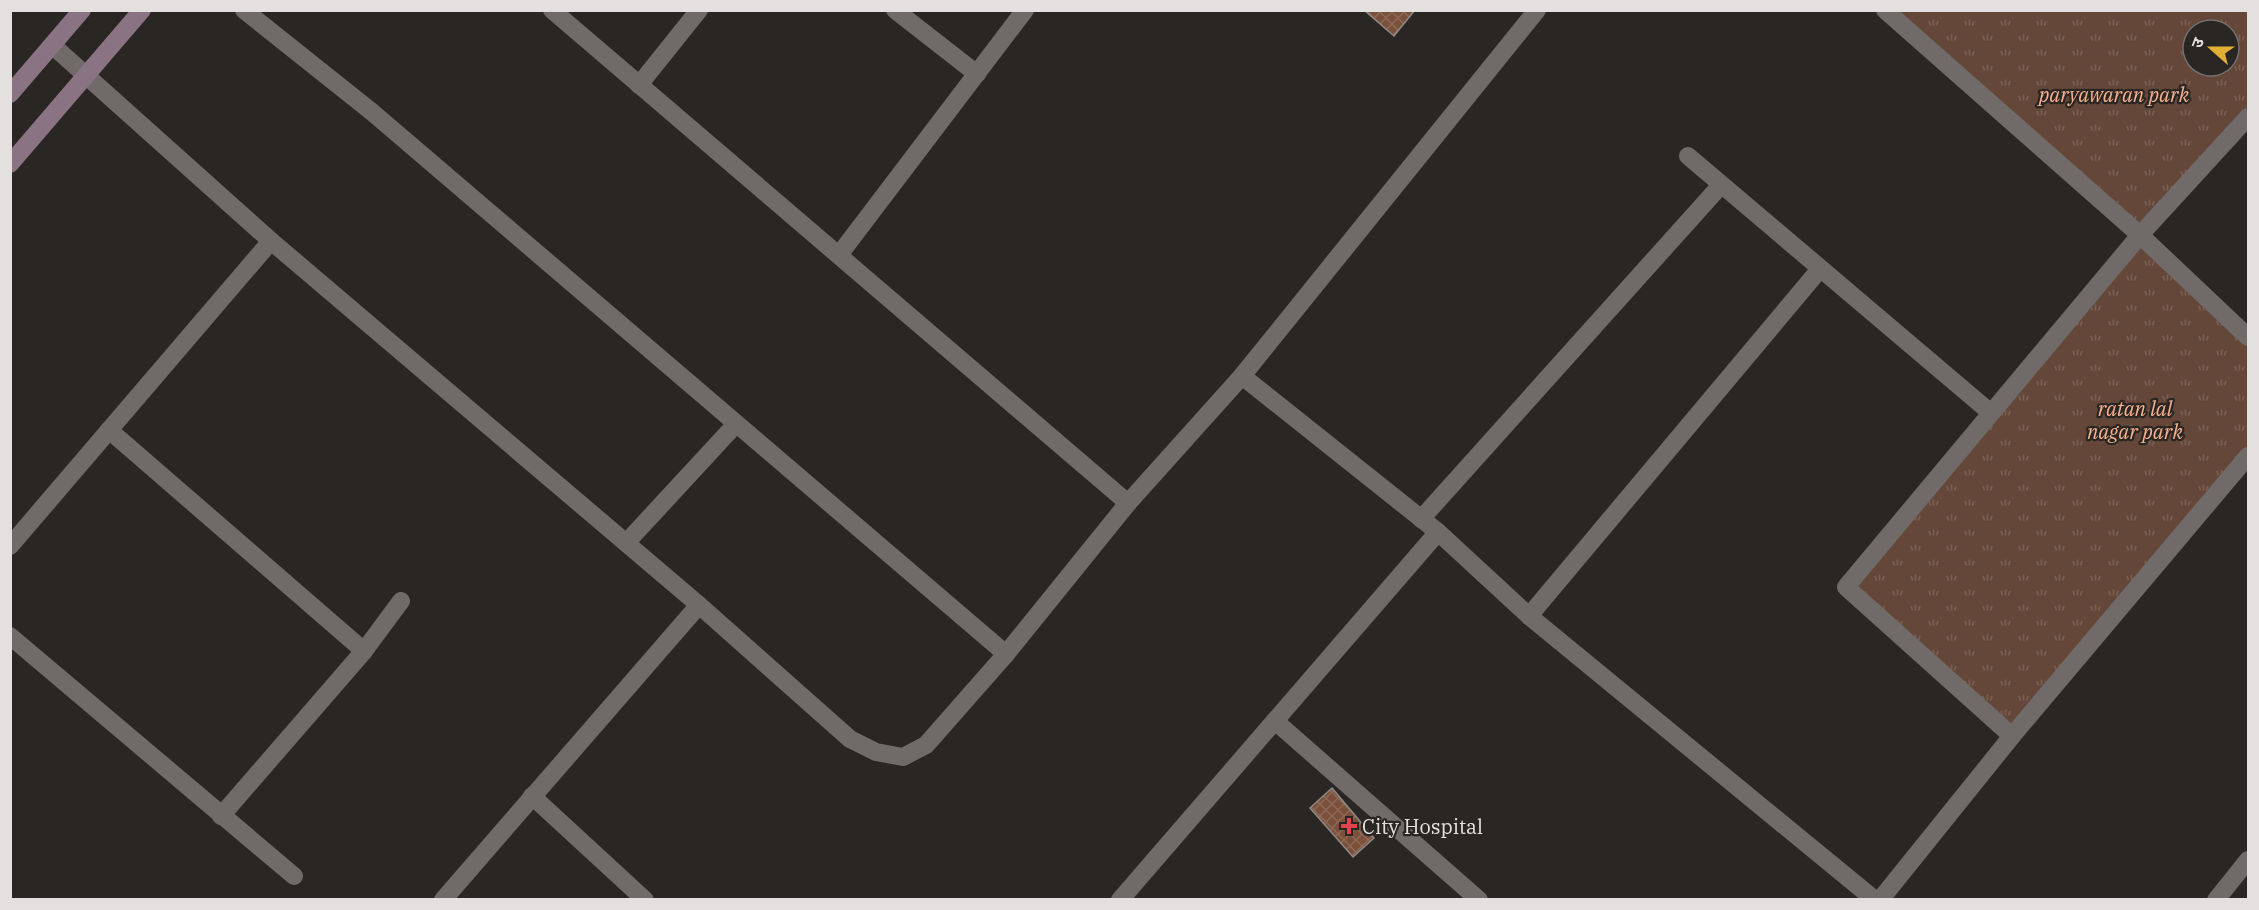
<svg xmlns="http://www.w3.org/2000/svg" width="2259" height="910" viewBox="0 0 2259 910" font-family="'IBM Plex Serif','Noto Sans Devanagari',serif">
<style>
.park{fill:url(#park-tufts);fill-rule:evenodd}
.building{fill:url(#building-cross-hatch);stroke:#8e8986;stroke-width:1.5}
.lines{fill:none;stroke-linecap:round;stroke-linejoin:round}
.street{stroke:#706b68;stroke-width:18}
.secondary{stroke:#8a7483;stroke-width:18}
.health-dot{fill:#e0444e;stroke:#2a2624;stroke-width:2}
.labels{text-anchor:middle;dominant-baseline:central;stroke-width:4.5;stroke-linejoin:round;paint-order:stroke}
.park-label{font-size:20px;font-style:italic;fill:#f8b18e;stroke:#2a2624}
.poi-label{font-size:20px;fill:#e3e0df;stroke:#2a2624;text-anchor:start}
</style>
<defs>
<pattern id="park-tufts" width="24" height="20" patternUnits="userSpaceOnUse" patternTransform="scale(1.5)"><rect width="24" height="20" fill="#644739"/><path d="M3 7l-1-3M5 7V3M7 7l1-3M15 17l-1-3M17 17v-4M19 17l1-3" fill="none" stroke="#7a6155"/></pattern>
<pattern id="building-cross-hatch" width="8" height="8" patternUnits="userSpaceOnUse" patternTransform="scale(1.5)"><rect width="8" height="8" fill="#7a503b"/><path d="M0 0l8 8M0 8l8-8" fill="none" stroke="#8d6957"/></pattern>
</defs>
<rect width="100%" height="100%" fill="#2a2624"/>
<g class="park">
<path d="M1891 11H2248V125L2147 236ZM2193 30H2229V66H2193Z"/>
<polygon points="2141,236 2248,340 2248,459 2013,738 1847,589"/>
</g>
<g class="building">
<polygon points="1364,10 1415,10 1394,36"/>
<polygon points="1332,788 1374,838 1353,857 1310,808"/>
</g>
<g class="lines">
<g class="street">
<polyline points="244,10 372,112 1006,654"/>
<polyline points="552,10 1128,503"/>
<polyline points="895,10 977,74"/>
<polyline points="1885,10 2140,235 2248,337"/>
<polyline points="52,45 271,241"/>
<polyline points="639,85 699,10"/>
<polyline points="1688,156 1991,413"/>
<polyline points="839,255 1025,10"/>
<polyline points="1242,376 1438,532 1529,616 1875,900"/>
<polyline points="109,430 364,651"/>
<polyline points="1421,519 1721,185"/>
<polyline points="626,543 736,424"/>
<polyline points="10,546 271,241 699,605 850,739 876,752 903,757 926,745 1006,654 1128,503 1242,376 1537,10"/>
<polyline points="1529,616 1820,269"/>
<polyline points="10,636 294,876"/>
<polyline points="1275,721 1479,900"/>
<polyline points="2012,736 1846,587 2140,235 2248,117"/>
<polyline points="532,796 645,900"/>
<polyline points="221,816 364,651 401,601"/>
<polyline points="443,900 699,605"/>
<polyline points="1120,900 1438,532"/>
<polyline points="1880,900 2012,736 2248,456"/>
<polyline points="2216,900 2248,860"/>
</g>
<g class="secondary">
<polyline points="10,94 82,10"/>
<polyline points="10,164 142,10"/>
</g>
</g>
<path class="health-dot" d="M1346 817h6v6h6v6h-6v6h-6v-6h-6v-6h6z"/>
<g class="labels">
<g class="park-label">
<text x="2114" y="94">paryawaran park</text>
<text x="2135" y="408">ratan lal<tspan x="2135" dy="23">nagar park</tspan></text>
</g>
<g class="poi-label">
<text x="1362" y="826">City Hospital</text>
</g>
</g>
<rect width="2259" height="910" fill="none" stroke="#e3e0df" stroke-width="24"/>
<g transform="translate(2211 48) rotate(291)"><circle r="28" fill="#2a2624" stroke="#74706f" stroke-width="1.5"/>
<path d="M0-4.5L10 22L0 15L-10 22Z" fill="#e1af34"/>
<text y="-9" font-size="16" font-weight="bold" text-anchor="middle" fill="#e3e0df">उ</text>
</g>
</svg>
